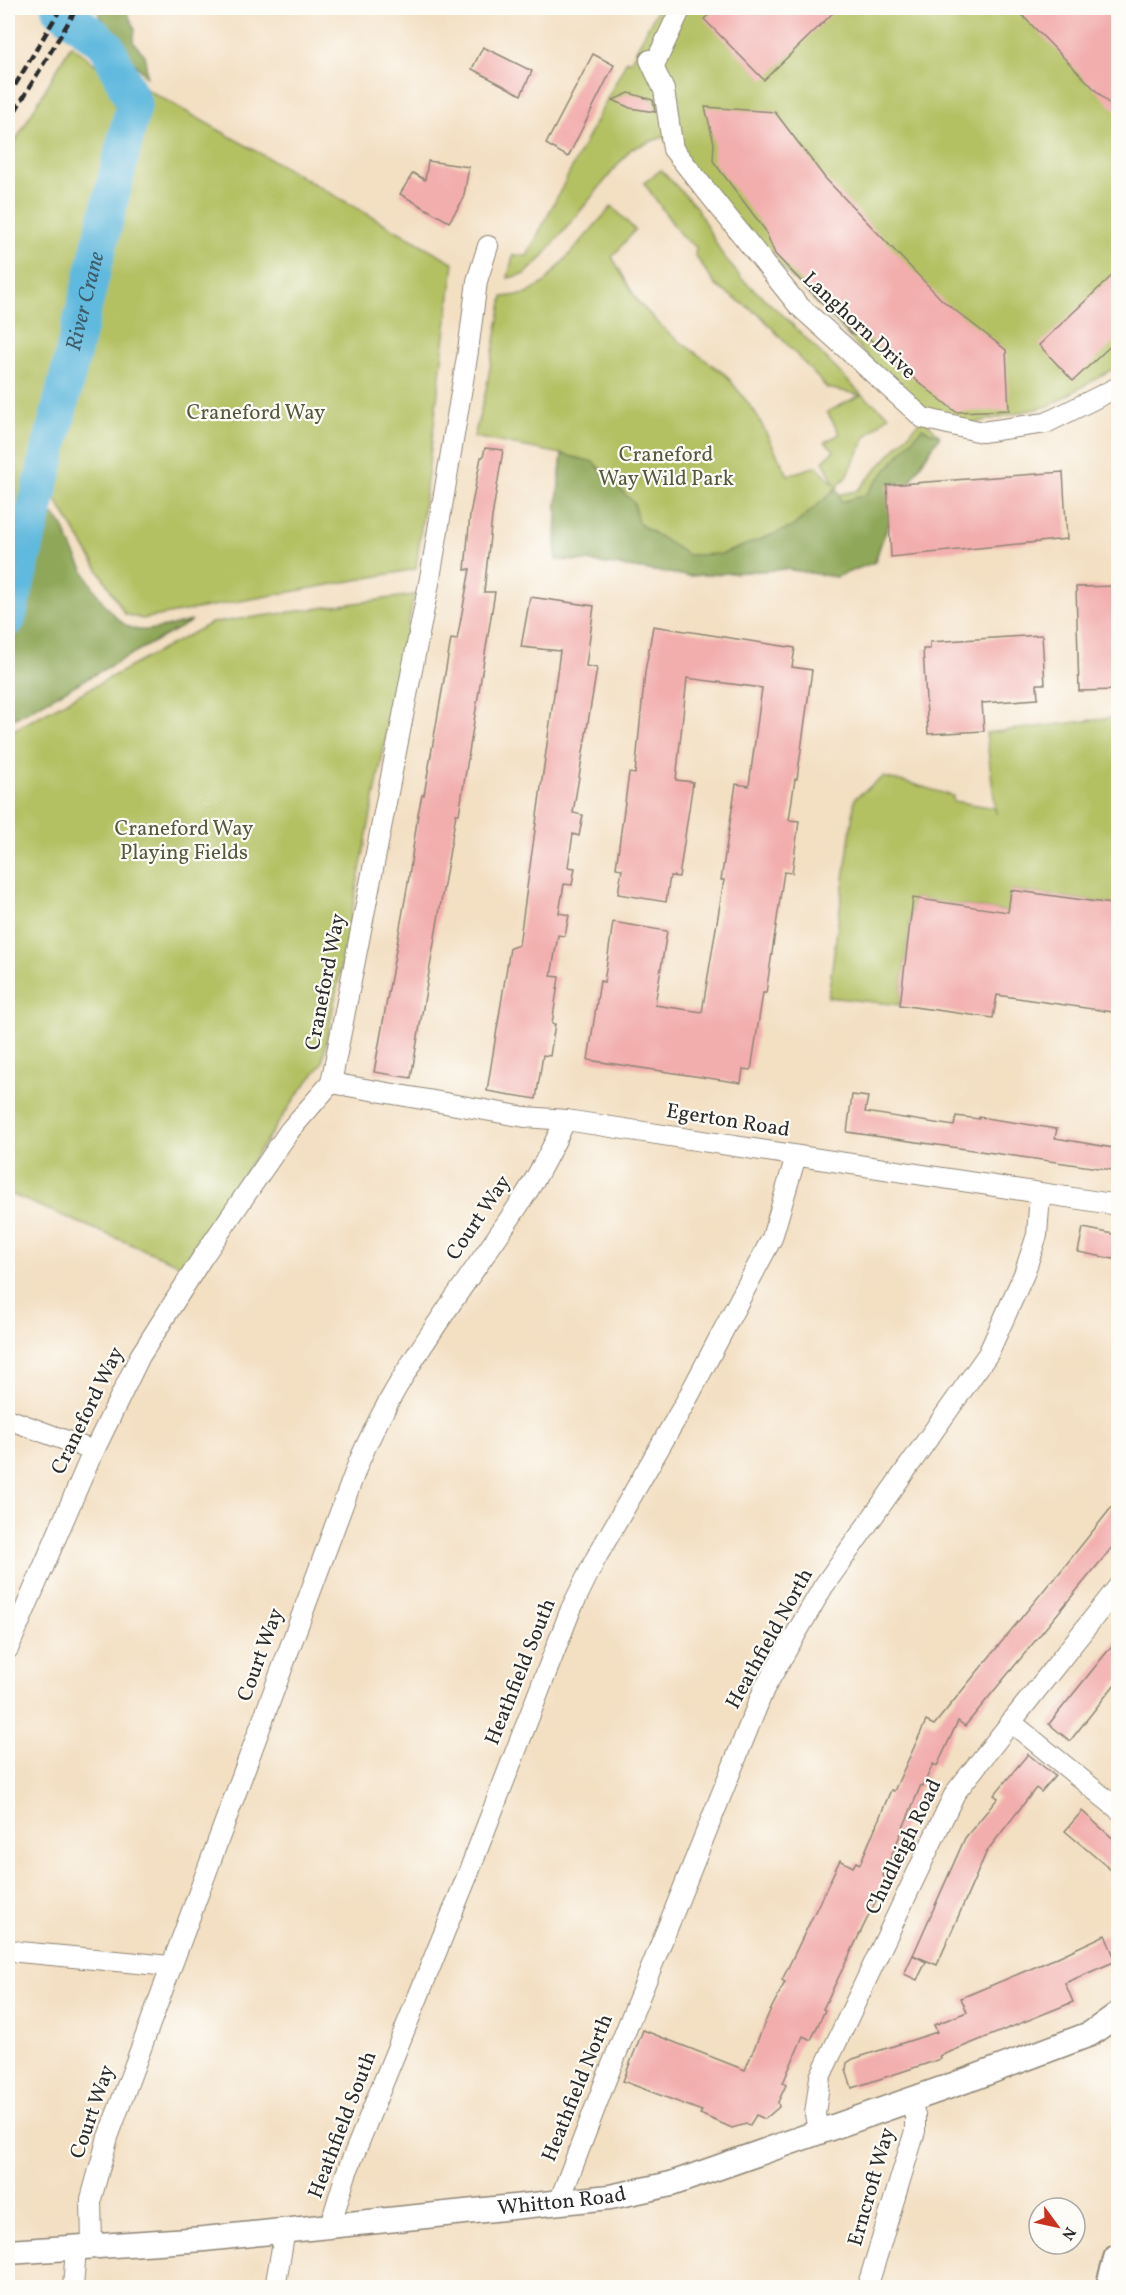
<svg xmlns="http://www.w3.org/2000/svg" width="1126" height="2295" viewBox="0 0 1126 2295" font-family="Vollkorn,serif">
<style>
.green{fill:#b4c163;stroke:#707647;stroke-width:1.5}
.forest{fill:#8fa759;stroke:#5d6942;stroke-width:1.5}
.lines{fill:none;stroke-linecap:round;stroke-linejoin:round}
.river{stroke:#61b9de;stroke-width:36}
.building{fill:#f2aead}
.minor-casing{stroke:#8f8576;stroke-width:22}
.major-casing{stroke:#8f8576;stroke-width:27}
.highway-casing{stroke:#8f8576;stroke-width:32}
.minor{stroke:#fff;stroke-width:20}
.major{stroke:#fff;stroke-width:24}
.highway{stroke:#fff;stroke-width:28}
.rail{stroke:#2b2b2b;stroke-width:4.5;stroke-dasharray:9 4.5;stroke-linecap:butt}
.labels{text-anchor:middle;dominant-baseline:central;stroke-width:4.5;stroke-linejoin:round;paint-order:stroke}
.street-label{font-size:21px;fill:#2b2b2b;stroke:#fdfcf7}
.park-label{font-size:21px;fill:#54583c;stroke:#fdfcf7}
.water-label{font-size:22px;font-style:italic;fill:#3e5d6a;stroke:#fdfcf7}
</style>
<rect width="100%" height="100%" fill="#fdfcf7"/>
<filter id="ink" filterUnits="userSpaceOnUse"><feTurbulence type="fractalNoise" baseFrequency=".0167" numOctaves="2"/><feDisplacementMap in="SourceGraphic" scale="12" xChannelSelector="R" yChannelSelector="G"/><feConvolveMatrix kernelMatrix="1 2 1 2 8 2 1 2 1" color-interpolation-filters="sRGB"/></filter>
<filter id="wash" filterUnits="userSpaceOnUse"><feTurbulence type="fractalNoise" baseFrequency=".008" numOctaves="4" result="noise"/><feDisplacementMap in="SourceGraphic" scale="24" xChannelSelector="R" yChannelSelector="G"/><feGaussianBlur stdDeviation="1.35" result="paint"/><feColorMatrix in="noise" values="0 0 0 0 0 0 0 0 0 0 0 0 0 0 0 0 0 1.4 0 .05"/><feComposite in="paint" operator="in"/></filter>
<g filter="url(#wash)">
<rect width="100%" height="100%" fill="#f3dfc2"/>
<g class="green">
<polygon points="658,8 1118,8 1118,366 1049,406 956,427 906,396 722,205 663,137 631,149 540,260 525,274 508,278 513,255 527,256 627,60 630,62"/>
<polygon points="71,45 106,73 117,113 8,570 8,154"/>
<polygon points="139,85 454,263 416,569 142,619 125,614 53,495 142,117"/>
<path d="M661 170 696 207 722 254 741 278 786 318 862 395 889 415 866 437 847 476 831 493 836 495 857 491 923 418 940 436C912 475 888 516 875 562L836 577 786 569 689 576 587 561 556 560 557 505 562 454 474 437 486 390 503 297 527 294 545 282 612 206 635 230 612 257 638 302 667 332 726 375 755 412 788 475 817 466 835 485 823 461 834 450 825 442 840 434 827 412 861 395 827 388 760 315 716 286 695 255 696 247 682 237 644 183Z"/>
<polygon points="414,595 322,1064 298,1094 181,1265 8,1193 8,733 211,623"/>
<polygon points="1118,717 1118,905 1011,890 1008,912 913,898 900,1005 828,997 855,798 883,777 913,784 953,796 953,801 995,808 996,814 986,733"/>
</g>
<g class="forest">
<polygon points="97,8 125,8 135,29 133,42 145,55 147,77 110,37"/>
<path d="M922 428 940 436C912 475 888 516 875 562L836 577 786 569 689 576 587 561 556 560 557 505 562 454 593 462 634 503 638 523 688 555 722 554 792 527 837 488 841 502 865 495Z"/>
<path d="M51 513C67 525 63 531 72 548 84 572 111 629 141 630 157 631 176 624 192 621L8 722V661Z"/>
</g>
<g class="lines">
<path class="river" id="s1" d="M8 619 134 104 107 46 59 8"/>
</g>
<g id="blocks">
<g class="building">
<polygon points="716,8 838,8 764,80 704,19"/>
<polygon points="1015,8 1119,8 1119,114"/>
<polygon points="483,47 532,71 521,95 472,69"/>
<polygon points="593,54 614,65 568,157 546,144"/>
<polygon points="629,93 653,100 655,112 630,108 613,100"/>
<polygon points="705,107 775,112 825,178 942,300 1006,350 1009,410 956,412 886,356 869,338 851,333 775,254 765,230 713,161 714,143"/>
<polygon points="428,161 469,167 463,200 449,222 400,194 413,173 425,180"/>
<polygon points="1119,269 1119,338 1073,381 1039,345"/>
<polygon points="485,448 503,450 492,517 484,592 495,592 459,814 456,814 411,1078 374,1072 408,883 418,814 422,795 424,795 451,639 457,640 470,569 465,570 470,514 481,457 483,457"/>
<polygon points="1063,472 1067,539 891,557 887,485"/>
<polygon points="1119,586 1119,690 1079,691 1076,587"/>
<polygon points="530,597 594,606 586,666 597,668 573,813 583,815 579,836 573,834 568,867 575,868 572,885 564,884 559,913 569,915 565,936 558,935 551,976 559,977 552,1024 555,1024 550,1056 543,1055 536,1099 487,1091 510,948 519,945 560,651 521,647"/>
<polygon points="653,626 795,648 792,667 812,670 797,779 795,779 789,820 799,821 792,873 784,872 766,993 763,993 751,1070 743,1069 741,1083 588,1060 600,981 604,982 613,922 667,931 655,1005 702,1012 724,880 721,880 736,784 749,786 762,688 687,678 676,780 693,782 679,877 670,876 666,902 618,894 622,869 616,868 629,773 635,774 645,672"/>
<polygon points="1042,635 1045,684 1037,684 1038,699 982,703 984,731 928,734 923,649 930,649 930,642"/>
<polygon points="1011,890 1119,905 1119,1013 997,995 993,1018 900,1005 913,898 1008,912"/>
<polygon points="852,1095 868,1097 865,1112 954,1126 956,1116 979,1119 979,1117 1057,1129 1055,1138 1119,1149 1119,1171 847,1132"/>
<polygon points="1083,1228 1119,1235 1114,1259 1078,1252"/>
<polygon points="1119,1498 1119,1539 965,1726 958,1721 937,1766 933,1764 923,1786 921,1785 883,1876 887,1878 823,2009 825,2010 811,2040 803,2036 783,2083 786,2085 778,2102 779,2107 765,2119 756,2115 750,2125 746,2124 732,2128 700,2114 702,2111 623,2081 643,2030 745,2070 769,2013 785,1982 782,1980 840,1860 853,1867 856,1862 860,1864 891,1790 894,1791 926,1721 934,1725 1052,1580 1053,1581"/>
<polygon points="1119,1637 1119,1679 1070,1741 1049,1724"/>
<polygon points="1028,1754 1055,1776 1041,1792 1036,1788 987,1851 937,1965 913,1955 965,1838 998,1798 994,1795"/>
<polygon points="1082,1811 1117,1842 1119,1841 1119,1877 1065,1831"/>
<polygon points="1105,1935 1116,1961 1065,1983 1073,2002 940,2056 941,2059 852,2088 846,2069 847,2063 853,2059 937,2032 934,2025 967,2012 961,1998 1047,1962"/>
<polygon points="913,1955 926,1962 917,1980 904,1974"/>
</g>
</g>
</g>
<g filter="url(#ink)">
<use href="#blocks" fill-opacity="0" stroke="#8f8576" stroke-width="1.5"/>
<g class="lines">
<defs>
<g id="minor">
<polyline points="650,60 664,90 673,149 798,305 923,418 982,432 1046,423 1118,387"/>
<polyline points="654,66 681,8"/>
<polyline points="331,1083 525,1117 566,1120 1118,1205"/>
<polyline points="8,1419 94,1451"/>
<polyline points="8,1649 89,1461 140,1356 202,1258 290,1130 331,1083 430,578 468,351 477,281 488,246"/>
<polyline points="1011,1722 1118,1809"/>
<polyline points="8,1949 19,1952 170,1966"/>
<polyline points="818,2131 815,2114 820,2077 955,1793 1118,1587"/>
<polyline points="559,2202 605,2082 764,1689 823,1587 988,1354 1024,1274 1037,1235 1040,1194"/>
<polyline points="330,2226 346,2174 466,1879 571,1609 596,1558 685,1403 772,1238 796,1156"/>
<path d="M92 2246 91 2199 108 2137 358 1464C399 1367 465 1287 522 1200 539 1175 552 1147 566 1120"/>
<polyline points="73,2288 76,2248"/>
<polyline points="275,2288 285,2230"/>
<polyline points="867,2288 915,2131 915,2115 910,2100"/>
</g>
<g id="major">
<path id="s2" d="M8 2252 204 2239 610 2197 671 2184 973 2078 1090 2034 1118 2014"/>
</g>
<polyline id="highway" points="1110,2288 1118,2259"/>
</defs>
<use href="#minor" class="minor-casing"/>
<use href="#major" class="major-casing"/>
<use href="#highway" class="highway-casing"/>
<use href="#minor" class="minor"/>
<use href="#major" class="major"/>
<use href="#highway" class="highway"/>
<g class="rail">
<polyline points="8,97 61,8"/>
<polyline points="8,123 77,8"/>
</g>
</g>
</g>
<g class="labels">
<g class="street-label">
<text transform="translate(859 326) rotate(43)">Langhorn Drive</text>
<text transform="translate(326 982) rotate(-79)">Craneford Way</text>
<text transform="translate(728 1121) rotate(9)">Egerton Road</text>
<text transform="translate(479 1218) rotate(-56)">Court Way</text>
<text transform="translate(88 1411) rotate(-64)">Craneford Way</text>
<text transform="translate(770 1639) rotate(-61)">Heathfield North</text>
<text transform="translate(261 1655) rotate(-70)">Court Way</text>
<text transform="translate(521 1672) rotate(-68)">Heathfield South</text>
<text transform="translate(904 1847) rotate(-64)">Chudleigh Road</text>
<text transform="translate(578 2088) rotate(-68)">Heathfield North</text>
<text transform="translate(93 2112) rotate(-71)">Court Way</text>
<text transform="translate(343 2125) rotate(-69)">Heathfield South</text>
<text transform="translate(872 2187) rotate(-74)">Erncroft Way</text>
<text stroke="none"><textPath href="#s2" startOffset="556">Whitton Road</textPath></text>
</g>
<g class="park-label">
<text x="256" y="413">Craneford Way</text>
<text x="666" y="455">Craneford<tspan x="666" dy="24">Way Wild Park</tspan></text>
<text x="184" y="829">Craneford Way<tspan x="184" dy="24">Playing Fields</tspan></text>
</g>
<g class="water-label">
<text stroke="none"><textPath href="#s1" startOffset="327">River Crane</textPath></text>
</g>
</g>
<rect width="1126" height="2295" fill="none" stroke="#fdfcf7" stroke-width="30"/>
<g transform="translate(1057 2226) rotate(123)"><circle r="28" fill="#fdfcf7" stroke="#a9a8a5" stroke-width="1.5"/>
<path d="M0-4.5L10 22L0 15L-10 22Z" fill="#c8321e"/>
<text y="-9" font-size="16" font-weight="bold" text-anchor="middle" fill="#2b2b2b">N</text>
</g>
</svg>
